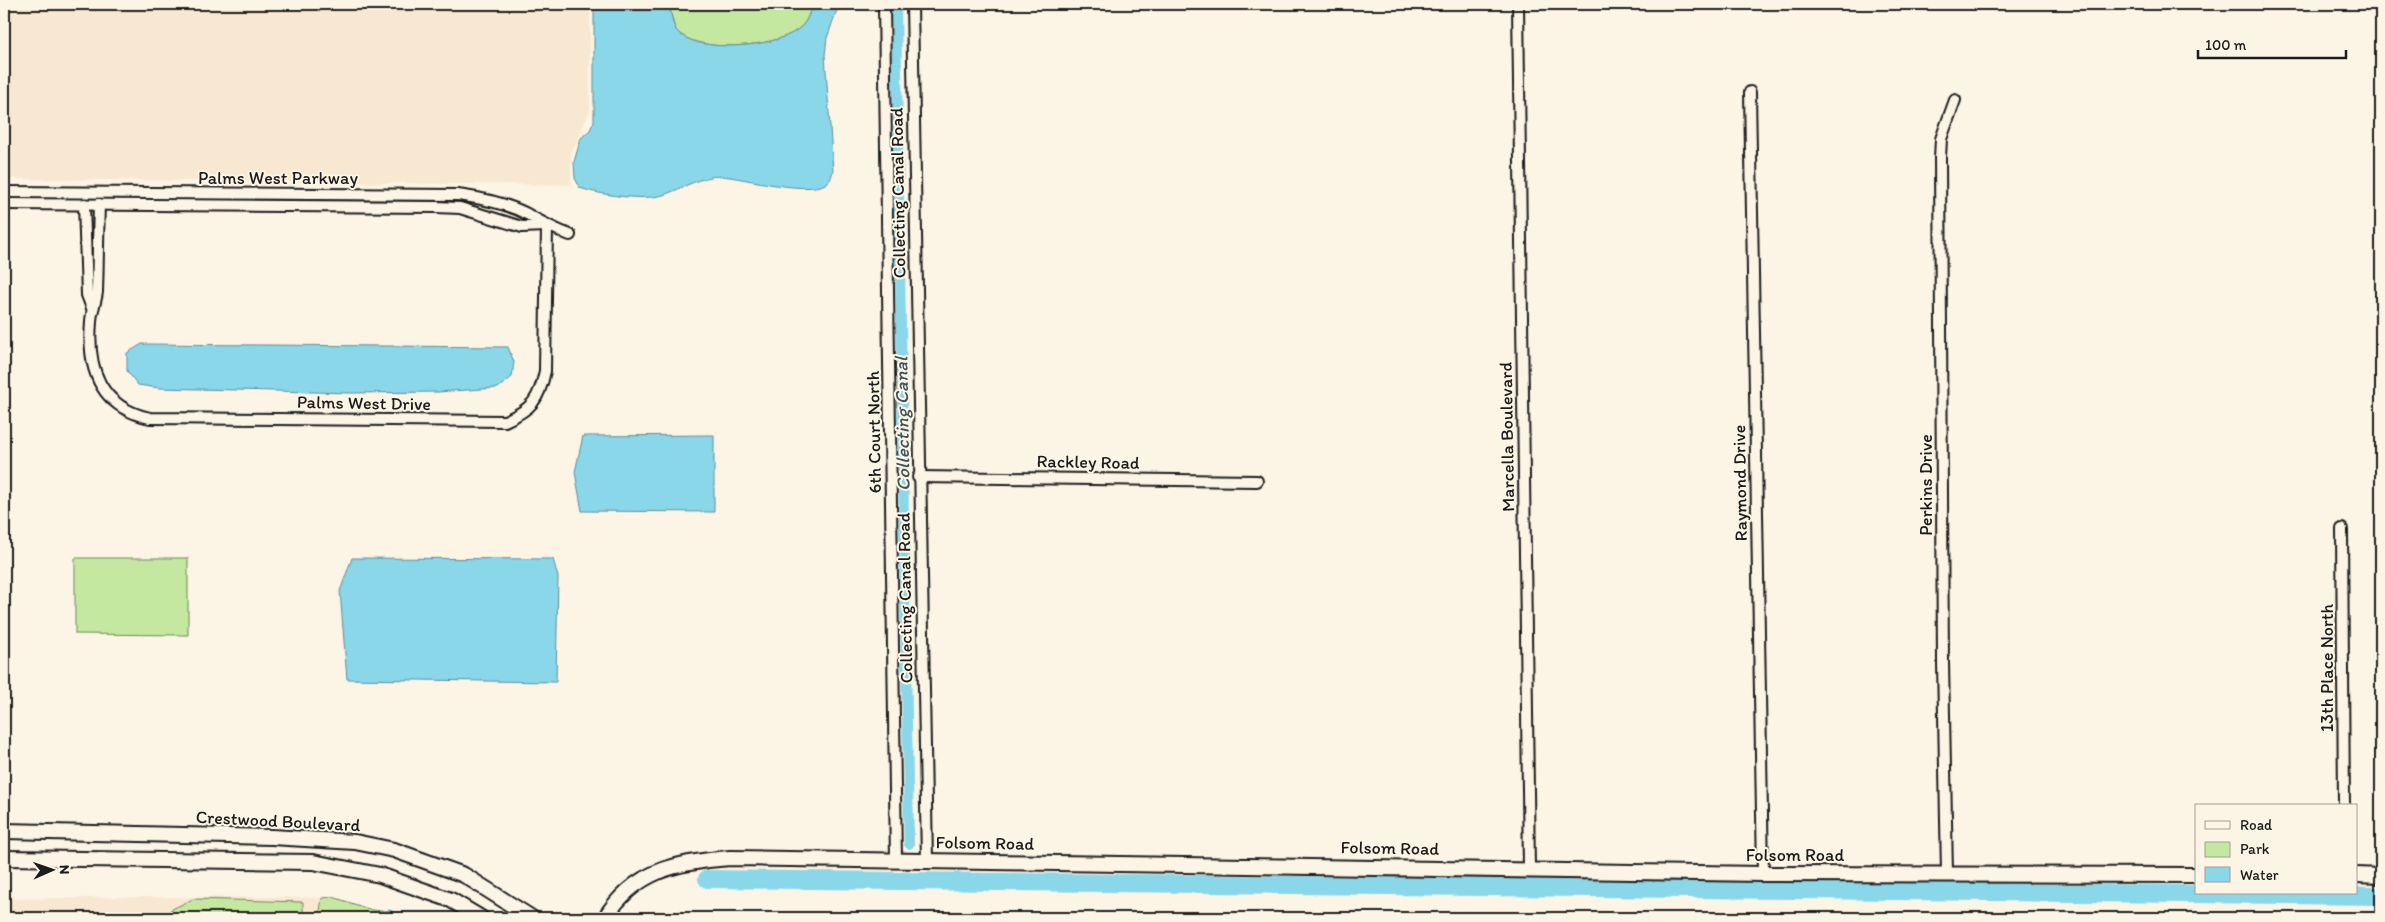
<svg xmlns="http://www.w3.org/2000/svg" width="2385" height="922" viewBox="0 0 2385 922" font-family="Itim,sans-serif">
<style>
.built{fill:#f9e8d1}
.green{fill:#c5e8a1;stroke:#70825e}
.water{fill:#8ad7ea;stroke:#5e8c98}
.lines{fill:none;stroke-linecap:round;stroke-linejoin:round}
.canal{stroke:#8ad7ea;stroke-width:10}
.river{stroke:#8ad7ea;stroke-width:18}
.street-casing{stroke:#1c1c1c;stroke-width:14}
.secondary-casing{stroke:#1c1c1c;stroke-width:18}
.street{stroke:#fcf5e5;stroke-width:10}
.secondary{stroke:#fcf5e5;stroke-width:14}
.labels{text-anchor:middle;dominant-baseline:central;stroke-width:4;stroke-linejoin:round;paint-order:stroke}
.street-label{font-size:18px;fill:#1c1c1c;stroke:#fcf5e5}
.water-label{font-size:19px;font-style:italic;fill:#3d545a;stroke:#fcf5e5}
</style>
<rect width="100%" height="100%" fill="#fcf5e5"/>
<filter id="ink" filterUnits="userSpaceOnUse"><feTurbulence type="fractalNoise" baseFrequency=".02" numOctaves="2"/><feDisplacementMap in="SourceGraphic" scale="10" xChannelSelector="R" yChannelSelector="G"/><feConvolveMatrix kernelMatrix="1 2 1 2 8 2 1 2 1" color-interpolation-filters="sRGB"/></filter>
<g filter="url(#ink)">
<g class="built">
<polygon points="4,4 590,4 590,111 571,154 571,185 4,179"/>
<polygon points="134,897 277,897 322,898 319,918 4,918 4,899"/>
</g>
<g class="green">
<path d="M669 4H812C809 15 807 23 797 30 776 47 695 55 676 30 672 23 671 12 669 4Z"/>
<polygon points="75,558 188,558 188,635 75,634"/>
<polygon points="333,897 372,910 386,911 385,918 319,918 322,898"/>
<polygon points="193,899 303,902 303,918 170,918 170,910"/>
</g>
<g class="water">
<path d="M594 4H669C671 12 672 23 676 30 695 55 776 47 797 30 807 23 809 15 812 4H839L827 38 825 55 833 171C832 174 831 179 829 181 815 198 742 177 721 176 700 176 682 189 663 195 643 201 600 195 580 188L575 178 574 162 581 138 590 130 594 121Z"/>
<polygon points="142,344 508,347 514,362 512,377 498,388 437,392 351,393 159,388 138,385 127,371 127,353"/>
<polygon points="714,435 714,512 582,511 575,472 583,436"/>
<polygon points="352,558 553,559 558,577 556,682 347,679 340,591"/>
<polygon points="390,910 398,916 416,918 385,918 386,911"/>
<polygon points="1010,914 1088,918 949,918"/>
</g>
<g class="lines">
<polyline class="canal" points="896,4 909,844"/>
<polyline class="river" points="707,879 2381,896"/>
<defs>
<g id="street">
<polyline points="884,4 896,861"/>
<polyline points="912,4 927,861"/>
<polyline points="1518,4 1529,869"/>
<polyline points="1750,92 1763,874"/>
<path d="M4 192 458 195C480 198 506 203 527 214 541 222 554 229 570 235"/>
<polyline points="4,204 436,207 460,208 522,227 546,226"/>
<polyline points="84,204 87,295 92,308"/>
<path d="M99 204C98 233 98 263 97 292 96 302 91 312 91 322 87 369 100 407 150 418L505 421C532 409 539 400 545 371L547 226"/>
<polyline points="918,477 1257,481"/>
<polyline points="2342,529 2344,806"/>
<polyline points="1947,873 1943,662 1940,158 1941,139 1955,100"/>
</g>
<g id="secondary">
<polyline points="4,831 272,837 355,842 394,850 464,875 532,918"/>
<polyline points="4,858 313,862 380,875 451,900 481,918"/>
<polyline points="2356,875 2381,876"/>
<path d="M605 918C635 870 677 862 730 858L1763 874 2196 875"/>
</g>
</defs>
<use href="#street" class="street-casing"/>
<use href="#secondary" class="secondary-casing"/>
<use href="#street" class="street"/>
<use href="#secondary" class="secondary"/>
</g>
</g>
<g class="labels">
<g class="street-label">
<text x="278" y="178">Palms West Parkway</text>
<text transform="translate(898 193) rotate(-91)">Collecting Canal Road</text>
<text transform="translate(364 403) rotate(1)">Palms West Drive</text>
<text transform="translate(874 432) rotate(-91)">6th Court North</text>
<text transform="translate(1507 437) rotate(-91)">Marcella Boulevard</text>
<text transform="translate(1088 462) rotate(1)">Rackley Road</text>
<text transform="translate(1740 483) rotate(-91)">Raymond Drive</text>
<text transform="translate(1926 485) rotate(-90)">Perkins Drive</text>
<text transform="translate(905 598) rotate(-91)">Collecting Canal Road</text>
<text transform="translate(2327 668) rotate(-90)">13th Place North</text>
<text transform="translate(278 821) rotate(3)">Crestwood Boulevard</text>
<text transform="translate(985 843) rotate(1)">Folsom Road</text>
<text transform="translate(1390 848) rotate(1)">Folsom Road</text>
<text x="1795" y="855">Folsom Road</text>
</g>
<g class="water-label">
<text transform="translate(902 424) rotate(-91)">Collecting Canal</text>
</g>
</g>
<rect width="2385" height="922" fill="none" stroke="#fcf5e5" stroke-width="20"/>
<rect x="10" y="10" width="2365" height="902" fill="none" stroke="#1c1c1c" stroke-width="2" filter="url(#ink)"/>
<rect x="2195" y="804" width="162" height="90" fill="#fcf5e5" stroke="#a29e95"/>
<rect x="2205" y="821" width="25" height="8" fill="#fcf5e5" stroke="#a29e95"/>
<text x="2240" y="830" font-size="15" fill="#1c1c1c">Road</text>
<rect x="2205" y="842" width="25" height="15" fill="#c5e8a1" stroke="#a29e95"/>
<text x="2240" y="854" font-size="15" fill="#1c1c1c">Park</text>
<rect x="2205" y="867" width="25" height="15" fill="#8ad7ea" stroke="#a29e95"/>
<text x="2240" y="880" font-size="15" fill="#1c1c1c">Water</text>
<g transform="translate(52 870) rotate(88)" stroke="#fcf5e5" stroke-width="4" paint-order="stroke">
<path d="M0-4L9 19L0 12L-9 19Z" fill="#1c1c1c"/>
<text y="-8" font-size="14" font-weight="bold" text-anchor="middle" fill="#1c1c1c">N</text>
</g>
<path d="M2198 50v8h148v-8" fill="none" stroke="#1c1c1c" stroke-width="2.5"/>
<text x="2205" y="50" font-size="15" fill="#1c1c1c" stroke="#fcf5e5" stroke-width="4" paint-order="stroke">100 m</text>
</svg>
